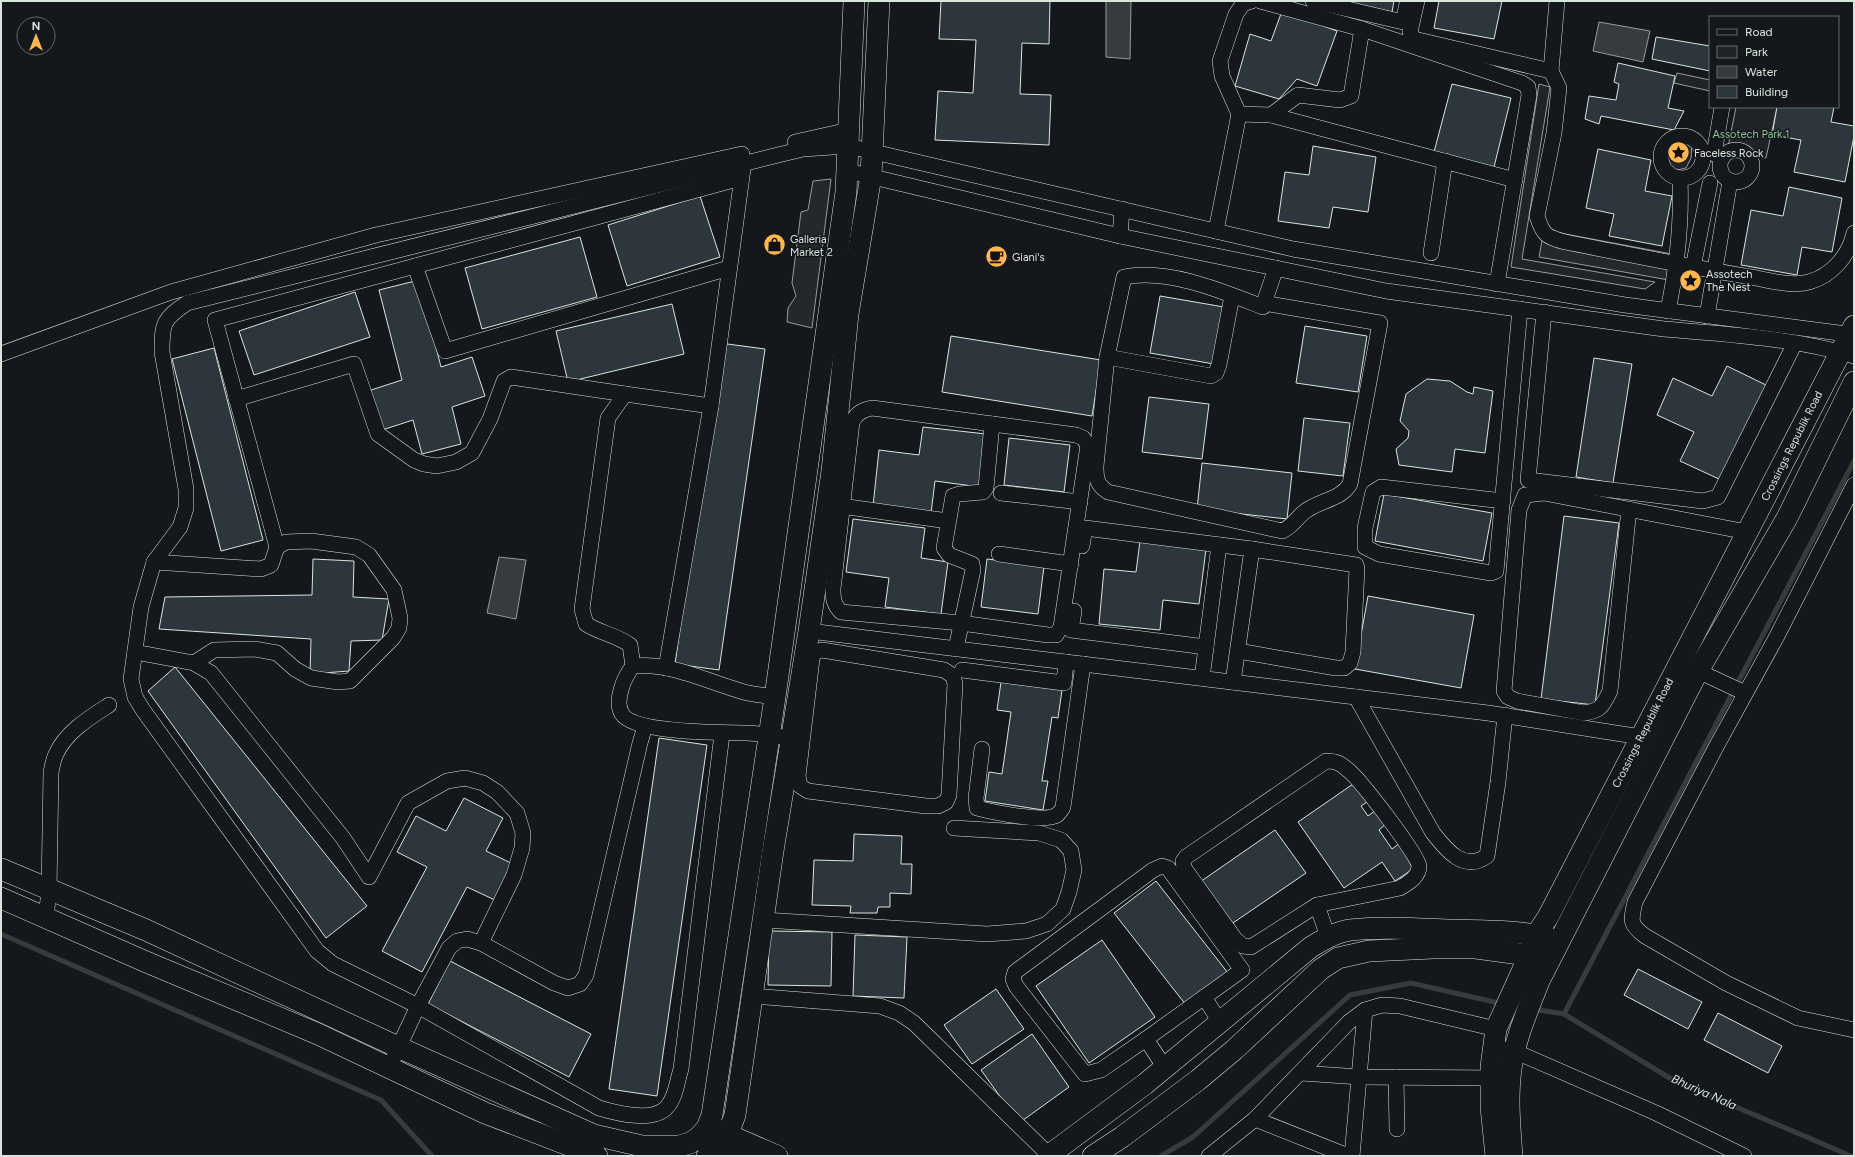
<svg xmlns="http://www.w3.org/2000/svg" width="1855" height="1157" viewBox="0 0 1855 1157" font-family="Figtree,sans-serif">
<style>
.green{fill:#202428;stroke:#939e99}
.parking{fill:#24282b;stroke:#939e99}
.water{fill:#363b3e;stroke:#939e99}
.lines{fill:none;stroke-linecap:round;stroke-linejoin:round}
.stream{stroke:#363b3e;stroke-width:5}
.building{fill:#2c363c;stroke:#d8e6dc}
.street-casing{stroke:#d8e6dc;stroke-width:16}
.secondary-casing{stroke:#d8e6dc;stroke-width:22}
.street{stroke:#14181c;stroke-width:15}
.secondary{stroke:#14181c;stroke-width:21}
.labels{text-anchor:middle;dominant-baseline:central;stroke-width:3;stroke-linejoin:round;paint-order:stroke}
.park-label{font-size:11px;fill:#8ac095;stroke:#14181c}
.poi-label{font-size:11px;fill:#d8e6dc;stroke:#14181c;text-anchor:start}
.street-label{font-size:11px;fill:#d8e6dc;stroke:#14181c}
.water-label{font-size:12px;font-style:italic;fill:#d8e6dc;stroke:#14181c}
</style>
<rect width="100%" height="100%" fill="#14181c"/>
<g class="green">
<polygon points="1677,73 1710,80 1710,91 1674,83"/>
<polygon points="1539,84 1550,87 1522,259 1655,282 1645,289 1511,267"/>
<polygon points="1736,107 1777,107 1766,158 1733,152 1728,147"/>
<path d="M1680 140 1692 142 1691 158 1686 168 1673 171 1666 166C1667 154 1666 145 1680 140Z"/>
</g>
<g class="parking">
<polygon points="831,179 812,328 787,322 788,308 796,296 792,283 801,212 808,210 813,181"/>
<polygon points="1544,230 1677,255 1669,280 1539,257"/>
</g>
<g class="water">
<polygon points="1106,1 1131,1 1130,59 1106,57"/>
<polygon points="1599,22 1650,31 1643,62 1593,51"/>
<polygon points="499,557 526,560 516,619 487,613"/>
</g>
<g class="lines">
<g class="stream">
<polyline points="1,934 381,1100 432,1156"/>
<polyline points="1533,1009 1564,1014 1673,1080 1851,1156"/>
<polyline points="1564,1014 1854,461"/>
<polyline points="1161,1156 1193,1137 1350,995 1411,983 1503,1004"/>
</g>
</g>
<g class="building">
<polygon points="941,1 1050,1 1049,44 1022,43 1020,94 1051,95 1049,145 935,140 938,91 973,93 976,40 939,39"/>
<polygon points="1340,1 1394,1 1392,12"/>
<polygon points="1439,1 1502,1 1494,39 1434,28"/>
<polygon points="1282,11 1337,31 1317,86 1297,79 1279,99 1235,86 1250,34 1271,41"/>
<polygon points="1656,37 1710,46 1710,71 1652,59"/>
<polygon points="1618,63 1675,76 1668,108 1684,111 1674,130 1601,116 1599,124 1585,119 1589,96 1616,100 1619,84 1614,82"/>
<polygon points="1452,84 1511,98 1494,167 1434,152"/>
<polygon points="1777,107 1834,107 1831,122 1854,126 1854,136 1845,182 1794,172 1801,140 1772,135"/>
<polygon points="1313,146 1376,157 1368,212 1333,207 1329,228 1278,221 1285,172 1309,175"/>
<polygon points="1598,149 1651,160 1645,191 1672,196 1662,246 1609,236 1614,214 1586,208"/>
<polygon points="1789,187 1842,198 1832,252 1802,247 1797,275 1741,265 1751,210 1783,216"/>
<polygon points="700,196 720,257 627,286 608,225"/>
<polygon points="580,237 597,297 482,329 465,268"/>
<polygon points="419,280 441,367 472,357 485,396 452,407 461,444 422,454 413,420 379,431 365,392 402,380 379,290"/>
<polygon points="355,292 370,337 254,375 239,331"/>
<polygon points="1160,296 1224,307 1214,364 1150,353"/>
<polygon points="672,304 684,354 568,382 556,331"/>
<polygon points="1305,326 1367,336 1358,392 1296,383"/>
<polygon points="951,336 1101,360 1092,416 942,392"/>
<polygon points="720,343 765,349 719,670 675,664"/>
<polygon points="214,348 263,540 221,551 172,359"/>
<polygon points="1594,358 1632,364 1613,483 1576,477"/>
<polygon points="1727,366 1766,385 1719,479 1680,461 1694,432 1657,415 1673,378 1712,396"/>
<polygon points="1427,379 1450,381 1467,392 1473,394 1474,387 1493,391 1485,453 1455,449 1452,472 1399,465 1396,449 1408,438 1409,431 1400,421 1406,394"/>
<polygon points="1149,397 1209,404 1202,459 1142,452"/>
<polygon points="1304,418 1350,423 1343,476 1298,471"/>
<polygon points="923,427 986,434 980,487 935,481 931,513 873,506 879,450 919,455"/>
<polygon points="1009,438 1070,445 1064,492 1004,485"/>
<polygon points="1202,463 1292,473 1287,519 1197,509"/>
<polygon points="1384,494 1492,513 1483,561 1375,541"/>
<polygon points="1564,516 1619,523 1595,705 1541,699"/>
<polygon points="853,519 925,528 921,558 948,562 941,614 885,607 889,578 846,572"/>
<polygon points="1140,541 1206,549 1199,604 1163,600 1160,630 1099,624 1104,569 1136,572"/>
<polygon points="313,559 354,561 353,597 389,599 382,640 351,641 349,671 310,674 311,639 159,629 165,597 312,595"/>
<polygon points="987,559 1044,566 1038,614 981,607"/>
<polygon points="1368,596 1474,615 1461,688 1355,669"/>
<polygon points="175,667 367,906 326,938 148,691"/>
<polygon points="1001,682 1062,690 1058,718 1052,717 1042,781 1048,781 1043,810 985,801 989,772 1002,774 1011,712 997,710"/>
<polygon points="659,738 707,745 657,1096 609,1089"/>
<polygon points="1356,782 1370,800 1361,806 1368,816 1376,810 1386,824 1379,830 1392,849 1400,843 1416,867 1395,881 1382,862 1344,888 1298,822"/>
<polygon points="464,798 503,818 486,851 515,865 497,901 467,887 422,972 382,951 427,867 397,852 416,816 446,831"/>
<polygon points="1275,830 1306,873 1230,925 1200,882"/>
<polygon points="854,834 902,836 901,864 912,864 911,894 890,893 890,907 878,907 877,913 850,913 851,906 812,905 814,860 853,861"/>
<polygon points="1156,881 1228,973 1186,1005 1114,913"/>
<polygon points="769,931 832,932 831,986 768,985"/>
<polygon points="855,935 907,937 904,998 853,996"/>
<polygon points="1102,940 1155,1017 1089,1063 1036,986"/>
<polygon points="450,961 591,1034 569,1077 428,1004"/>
<polygon points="1638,969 1702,1002 1688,1029 1624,995"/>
<polygon points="996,989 1024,1029 972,1064 944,1025"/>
<polygon points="1718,1013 1782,1046 1768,1073 1704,1040"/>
<polygon points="1032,1034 1069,1087 1019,1123 981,1070"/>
</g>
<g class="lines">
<defs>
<g id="street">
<polyline points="1260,1 1362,29"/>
<polyline points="1313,1 1403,22 1407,4"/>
<polyline points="1417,1 1410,32 1414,39 1551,71"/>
<path d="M1557 1 1551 71 1559 88 1554 133 1537 216C1543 235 1546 237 1565 242 1627 254 1689 267 1751 277 1768 280 1792 287 1809 282 1831 276 1849 256 1854 233"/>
<polyline points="1239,114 1222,76 1220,61 1236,14 1243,4 1252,1"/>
<polyline points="1271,115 1515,180"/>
<circle cx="1682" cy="157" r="21"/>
<polyline points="795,142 849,130"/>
<circle cx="1736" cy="166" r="16"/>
<polyline points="1714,154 1722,107"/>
<path d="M848 171 1120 236 1386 291 1664 329C1727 334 1793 338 1854 356"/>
<polyline points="1216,231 1239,114 1271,115 1298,95 1340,100 1351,96 1362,29 1522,83 1528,87 1529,95 1497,284"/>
<polyline points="1120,236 1122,209"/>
<polyline points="1431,253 1445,161"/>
<polyline points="415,266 445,351 729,268"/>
<polyline points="1693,267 1710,183"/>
<path d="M1264 303 1380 323 1350 484C1340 501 1317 500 1303 513 1296 519 1292 527 1282 531L1108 492C1097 485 1096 479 1096 466L1107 357 1124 277C1168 268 1222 291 1263 307L1264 303 1276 268"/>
<path d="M1668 311C1677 267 1682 224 1680 178"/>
<polyline points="1544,312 1528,480 1703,501 1718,497 1795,343"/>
<polyline points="1707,316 1730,181"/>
<polyline points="1,354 171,292 376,235 742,154"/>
<polyline points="1107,357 1211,376 1216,373 1219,365 1232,296"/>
<polyline points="236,399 354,364 378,434 414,460 424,464 437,466 456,462 472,453 490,419 504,381 511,377 625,394"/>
<path d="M872 408 1076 435 1083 438 1088 445 1061 627 1056 635H1048L961 623 841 612C834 605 833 599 833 589L852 422C857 413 862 410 872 408Z"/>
<path d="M1854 485 1777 636 1716 747 1635 902C1631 921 1629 924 1645 936L1726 983 1798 1018 1854 1030"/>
<polyline points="1001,493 1080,502"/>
<polyline points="1503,501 1381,487 1373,492 1365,528 1365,547 1379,554 1491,573 1496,571 1520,309"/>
<polyline points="834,505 948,521"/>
<path d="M1629 509 1610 691C1603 705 1601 711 1584 713L1517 701 1508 697 1504 691 1519 510 1525 495 1544 493 1747 532"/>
<polyline points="1082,546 1085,528 1252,549 1233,682"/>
<polyline points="277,547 215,320 741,178"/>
<polyline points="999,554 1071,564"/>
<polyline points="154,562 261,569 271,565 277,547 286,542 311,541 356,547 369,555 394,590 400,618 399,628 393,638 350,681 338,682 311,678 295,669 277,653 254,649 214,650 194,663"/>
<polyline points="1074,611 1071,630 1206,647 1219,545"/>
<polyline points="809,631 1488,713 1641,737"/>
<polyline points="956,648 973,570 972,564 949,555 944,548 953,496 959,494 983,492 986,488 992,424"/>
<polygon points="822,650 944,670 953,676 955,684 949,795 946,802 938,806 926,806 808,791 800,786 798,776 812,659 814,652"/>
<polyline points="1238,651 1336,668 1344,668 1350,663 1353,652 1357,568 1356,565 1252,549"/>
<polyline points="135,652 194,663 211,673 343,838 369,877 408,803 447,781 465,778 483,783 497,792 517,813 523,833 522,848 514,875 481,943"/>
<path d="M633 666 630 645C616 635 600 633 586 624L582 609 608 418 625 394 711 406"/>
<polyline points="666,668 711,406 743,169"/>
<polyline points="962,670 1064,683 1066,662"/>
<polyline points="1698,671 1745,693"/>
<polyline points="1202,678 1206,647"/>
<path d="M775 697C765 695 754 695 744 692 708 682 670 662 633 666 624 677 614 701 622 714 635 734 724 732 747 733 765 734 783 737 801 740"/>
<path d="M1356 697 1433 833C1447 851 1464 872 1487 856L1498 782 1505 715"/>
<path d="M722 734 681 1069C677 1081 676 1097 667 1107 653 1123 616 1113 599 1108L418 1006 333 964 317 951 143 710 135 697 131 679 141 607 154 562 180 527 186 508V489L162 352C162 323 163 319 187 303L778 155 803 149 848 146 1293 249 1625 305 1854 335"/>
<path d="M982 749 976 798 977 808C992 812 1045 823 1057 815 1059 813 1062 810 1063 807L1083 664"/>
<path d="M1326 761C1336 761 1340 763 1348 770 1359 778 1419 856 1419 866 1419 877 1408 883 1400 888L1317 905 1251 947 1243 946 1235 939 1184 868 1183 861 1186 857Z"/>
<polygon points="1162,866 1168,868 1242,970 1146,1039 1101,1070 1085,1074 1016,986 1013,979 1015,972 1153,870"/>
<polyline points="1317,905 1328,937"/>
<path d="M46 918 49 890 51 773C52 767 53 760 56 754 66 732 89 718 109 705"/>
<polyline points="764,920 987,934 1026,931 1047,924 1063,909 1069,892 1074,870 1071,851 1061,840 1039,833 954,828"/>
<polyline points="752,996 880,1006 899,1013 914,1023 1049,1155"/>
<polyline points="1204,997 1220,1022"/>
<polyline points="1146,1039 1165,1068"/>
<polyline points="1506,1049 1514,1051 1656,1113 1744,1156"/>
<polyline points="389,1068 418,1006 449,948 457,941 467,939 481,943 554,983 568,988 580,984 586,975 640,743 645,726"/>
<polyline points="1301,1073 1360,1077 1501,1078"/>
<polyline points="1396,1077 1397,1129"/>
<polyline points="1255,1119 1348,1156"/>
<polyline points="1209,1156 1255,1119 1349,1022 1365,1010 1382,1005 1400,1006 1496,1029"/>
<polyline points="1352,1156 1365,1010"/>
</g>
<g id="secondary">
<polyline points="1,869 146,930 398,1047 594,1135 642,1146 679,1146 690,1143 698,1138 707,1128 712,1115 775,697 846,192 854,1"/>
<polyline points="1,898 144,961 318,1034 485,1113 597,1156"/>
<polyline points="715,1129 777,1156"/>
<polyline points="708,1140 738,1156"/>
<path d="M707 1156C723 1147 729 1132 735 1115L773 851 809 631 832 471 848 314 871 176 879 1"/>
<path d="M1048 1156 1145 1084 1311 947C1323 940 1336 932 1350 930 1384 926 1418 929 1452 930 1484 931 1518 930 1549 938"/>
<polyline points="1093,1156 1122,1137 1198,1080 1234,1050 1321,969 1338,958 1369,951 1433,948 1476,948 1541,957"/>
<polyline points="1496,1156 1491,1107 1491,1067 1496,1029 1524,967 1536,935 1548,917 1854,326"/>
<path d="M1512 1156C1510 1128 1507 1098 1511 1069 1515 1038 1528 1010 1539 981L1698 671 1787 518 1854 382"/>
</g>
</defs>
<use href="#street" class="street-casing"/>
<use href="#secondary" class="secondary-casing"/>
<use href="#street" class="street"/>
<use href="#secondary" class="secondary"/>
</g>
<defs>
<symbol id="sight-disc" viewBox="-11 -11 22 22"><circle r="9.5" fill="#ffb74d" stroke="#14181c"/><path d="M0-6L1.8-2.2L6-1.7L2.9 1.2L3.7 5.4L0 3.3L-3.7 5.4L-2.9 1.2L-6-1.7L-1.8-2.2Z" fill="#111"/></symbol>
<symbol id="shop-disc" viewBox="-11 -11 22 22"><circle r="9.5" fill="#ffb74d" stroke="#14181c"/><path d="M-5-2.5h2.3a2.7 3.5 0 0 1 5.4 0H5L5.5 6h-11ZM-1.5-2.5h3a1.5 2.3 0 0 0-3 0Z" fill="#111"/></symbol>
<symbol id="cafe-disc" viewBox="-11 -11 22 22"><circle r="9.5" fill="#ffb74d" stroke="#14181c"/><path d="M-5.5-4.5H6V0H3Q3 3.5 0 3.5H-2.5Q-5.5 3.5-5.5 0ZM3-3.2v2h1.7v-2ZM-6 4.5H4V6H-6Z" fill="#111"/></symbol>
</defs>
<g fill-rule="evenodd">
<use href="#sight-disc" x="1666" y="140" width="25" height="25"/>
<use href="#shop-disc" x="762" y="232" width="25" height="25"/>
<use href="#cafe-disc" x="984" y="244" width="25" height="25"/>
<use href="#sight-disc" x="1678" y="268" width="25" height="25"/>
</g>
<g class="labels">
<g class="park-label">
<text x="1751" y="134">Assotech Park 1</text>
</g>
<g class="poi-label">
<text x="1694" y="153">Faceless Rock</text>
<text x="790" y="239">Galleria<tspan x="790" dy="13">Market 2</tspan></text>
<text x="1012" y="257">Giani's</text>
<text x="1706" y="274">Assotech<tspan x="1706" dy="13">The Nest</tspan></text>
</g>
<g class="street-label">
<text transform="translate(1792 446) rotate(-63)">Crossings Republik Road</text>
<text transform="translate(1643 733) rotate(-63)">Crossings Republik Road</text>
</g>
<g class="water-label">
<text transform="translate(1704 1092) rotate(24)">Bhuriya Nala</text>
</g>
</g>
<rect width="1855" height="1157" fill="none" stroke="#d8e6dc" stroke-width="4"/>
<rect x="1709" y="16" width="130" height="92" fill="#14181c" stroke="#626a69"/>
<rect x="1717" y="29" width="20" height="6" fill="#14181c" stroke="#626a69"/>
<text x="1745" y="36" font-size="12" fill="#d8e6dc">Road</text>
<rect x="1717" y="46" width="20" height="12" fill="#202428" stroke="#626a69"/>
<text x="1745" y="56" font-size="12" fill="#d8e6dc">Park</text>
<rect x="1717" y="66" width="20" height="12" fill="#363b3e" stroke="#626a69"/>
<text x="1745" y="76" font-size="12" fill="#d8e6dc">Water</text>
<rect x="1717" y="86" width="20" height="12" fill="#2c363c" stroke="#626a69"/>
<text x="1745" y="96" font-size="12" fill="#d8e6dc">Building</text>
<g transform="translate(36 36)"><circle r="19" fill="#14181c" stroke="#626a69"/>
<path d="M0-3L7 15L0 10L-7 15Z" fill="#ffb74d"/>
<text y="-6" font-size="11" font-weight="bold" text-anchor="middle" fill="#d8e6dc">N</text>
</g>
</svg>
